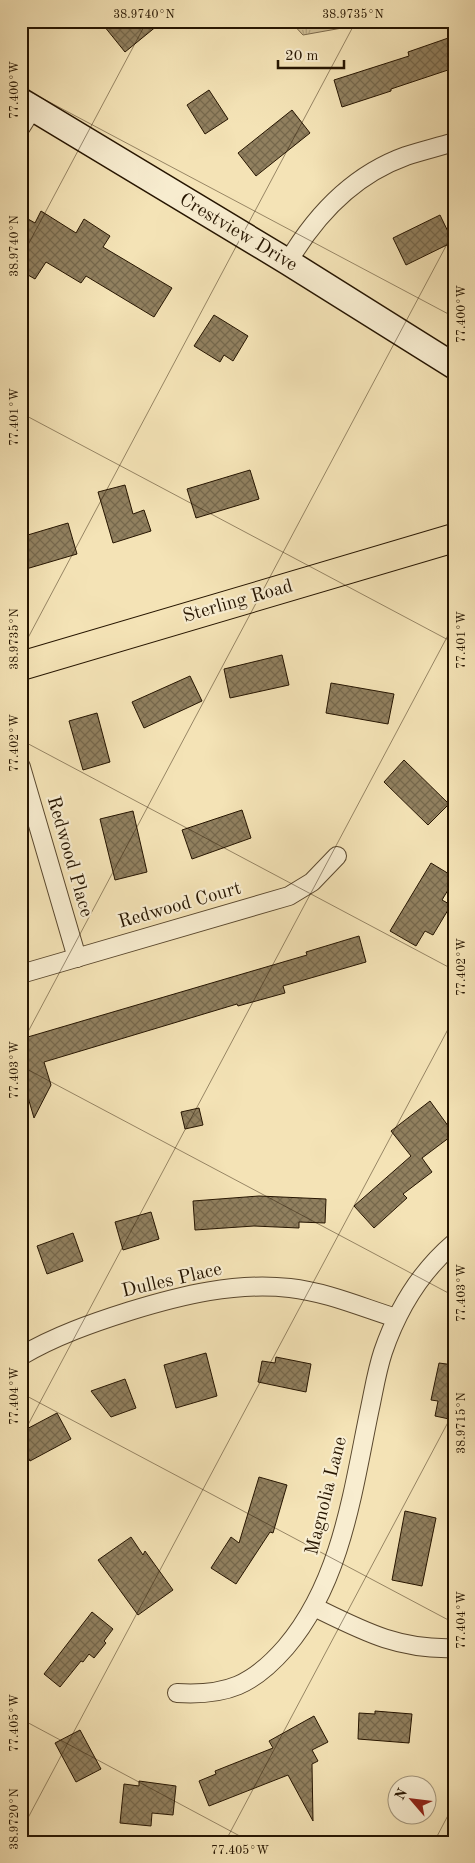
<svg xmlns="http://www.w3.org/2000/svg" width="475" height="1863" viewBox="0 0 475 1863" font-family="'Old Standard TT',serif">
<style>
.grass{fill:url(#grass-tufts);stroke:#7c6a4c}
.building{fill:url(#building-cross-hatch);stroke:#261501}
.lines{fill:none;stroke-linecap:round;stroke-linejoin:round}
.street-casing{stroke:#5a482e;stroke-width:20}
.secondary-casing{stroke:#261501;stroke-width:28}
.primary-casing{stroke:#261501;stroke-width:30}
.street{stroke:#f8edd0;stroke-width:18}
.secondary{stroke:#f8edd0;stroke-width:25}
.primary{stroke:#f4e3b6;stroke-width:28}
.ticks{fill:none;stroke:#261501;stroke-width:1;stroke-opacity:0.45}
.labels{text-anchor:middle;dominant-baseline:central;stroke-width:4.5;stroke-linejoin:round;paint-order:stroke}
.street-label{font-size:19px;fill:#261501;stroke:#f8edd0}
.neatline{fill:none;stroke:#261501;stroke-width:2}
.ticks-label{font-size:12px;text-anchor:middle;fill:#261501}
</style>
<defs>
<pattern id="grass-tufts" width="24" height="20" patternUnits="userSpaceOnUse" patternTransform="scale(1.25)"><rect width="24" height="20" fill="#d1c097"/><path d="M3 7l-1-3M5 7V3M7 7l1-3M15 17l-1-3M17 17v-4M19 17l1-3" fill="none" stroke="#b3a480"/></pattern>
<pattern id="building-cross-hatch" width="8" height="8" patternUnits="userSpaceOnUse" patternTransform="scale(1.25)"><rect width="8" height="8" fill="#91805f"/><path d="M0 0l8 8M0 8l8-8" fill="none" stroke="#76684c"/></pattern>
</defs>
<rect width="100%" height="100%" fill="#f4e3b6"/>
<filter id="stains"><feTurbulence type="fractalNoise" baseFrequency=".004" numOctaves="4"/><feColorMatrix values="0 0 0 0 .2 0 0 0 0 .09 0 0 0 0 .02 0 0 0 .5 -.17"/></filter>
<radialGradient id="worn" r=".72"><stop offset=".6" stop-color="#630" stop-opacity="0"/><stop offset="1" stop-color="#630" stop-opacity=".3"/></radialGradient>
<polygon class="grass" points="290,21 381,21 303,35"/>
<g class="building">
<polygon points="100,21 163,21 125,52"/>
<polygon points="454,36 454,68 391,89 391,91 342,107 334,80 409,56 408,52"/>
<polygon points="209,90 228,119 205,134 187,105"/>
<polygon points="292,110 310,133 256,176 238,153"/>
<polygon points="41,211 76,233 84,219 110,236 103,247 172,288 154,317 86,276 81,283 46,262 35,279 21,271 21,215 35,223"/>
<polygon points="440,215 453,242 406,265 393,238"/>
<polygon points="214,315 248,336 233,361 224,355 220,362 194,346"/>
<polygon points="250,470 259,499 196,518 187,489"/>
<polygon points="125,485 133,514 144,510 151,531 113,543 98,492"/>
<polygon points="68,523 77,554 26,569 21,553 21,537"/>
<polygon points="282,655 289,685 230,698 224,669"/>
<polygon points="190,676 202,701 144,728 132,702"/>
<polygon points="331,683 394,694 388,724 326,713"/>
<polygon points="97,713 110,762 83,770 69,721"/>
<polygon points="404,760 449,804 428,825 384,782"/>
<polygon points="242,810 251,838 192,859 182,830"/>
<polygon points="133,811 147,872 115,880 100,819"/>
<polygon points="431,863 454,877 454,880 442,900 451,905 433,935 425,931 416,946 390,931"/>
<polygon points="359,936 366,962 283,986 285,993 238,1006 237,1004 44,1062 51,1085 34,1118 25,1087 21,1089 21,1039 307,955 306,952"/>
<polygon points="430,1101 454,1134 422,1158 432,1172 403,1194 407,1198 374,1228 354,1206 411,1156 391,1131"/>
<polygon points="199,1108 203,1125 185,1129 181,1112"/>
<polygon points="259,1196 326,1199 325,1223 299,1222 299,1228 254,1226 195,1230 193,1201"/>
<polygon points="151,1212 159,1239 123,1250 115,1222"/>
<polygon points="73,1233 83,1261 47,1274 37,1246"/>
<polygon points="206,1353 217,1396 176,1408 164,1365"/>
<polygon points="276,1357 311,1364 306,1392 258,1382 262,1361 275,1363"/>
<polygon points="439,1363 454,1365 454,1420 435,1416 438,1401 431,1400"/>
<polygon points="125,1379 136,1408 111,1417 91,1391"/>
<polygon points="57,1413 71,1439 30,1461 21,1445 21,1432"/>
<polygon points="259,1477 287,1485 273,1533 270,1532 236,1584 211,1568 231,1537 239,1543"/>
<polygon points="405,1511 436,1518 422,1586 392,1580"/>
<polygon points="131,1537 143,1555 145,1551 173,1590 138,1615 98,1560"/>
<polygon points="92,1612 113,1629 104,1641 106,1643 94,1658 89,1654 83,1662 81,1661 60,1687 44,1674"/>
<polygon points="375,1711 412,1714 409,1743 358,1739 359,1713 375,1714"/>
<polygon points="314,1716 328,1742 312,1750 318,1761 312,1764 313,1821 288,1775 209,1806 199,1781 216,1774 215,1771 273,1748 269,1741"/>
<polygon points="80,1730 101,1769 76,1782 55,1743"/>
<polygon points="139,1781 176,1786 173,1815 152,1813 151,1826 120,1823 124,1784 139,1786"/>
</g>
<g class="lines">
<defs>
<g id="street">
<polyline points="21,127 33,108"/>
<path d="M288 262C315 216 353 175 406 156 421 151 438 147 454 142"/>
<polyline points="21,767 77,958"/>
<polyline points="21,974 289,896 312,882 337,856"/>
<path d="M21 1356C55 1336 92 1323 130 1311 182 1295 235 1282 290 1288 326 1292 361 1307 396 1318"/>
<path d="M314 1607C363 1631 398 1650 454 1648"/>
<path d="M177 1693C227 1696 253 1685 286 1647 342 1581 353 1489 370 1408 374 1389 377 1370 383 1352 397 1311 420 1272 454 1243"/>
</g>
<polyline id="secondary" points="21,101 288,262 454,366"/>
<polyline id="primary" points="21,666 454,538"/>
</defs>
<use href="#street" class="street-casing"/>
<use href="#secondary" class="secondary-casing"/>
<use href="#primary" class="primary-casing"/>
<use href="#street" class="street"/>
<use href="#secondary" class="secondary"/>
<use href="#primary" class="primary"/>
</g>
<path class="ticks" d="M21 87 454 317M21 258 147 21M21 413 454 643M21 651 356 21M21 740 454 970M21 1045 454 231M21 1066 454 1296M21 1393 454 1623M21 1438 454 624M21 1719 251 1842M21 1831 454 1018M225 1842 454 1411M434 1842 454 1804"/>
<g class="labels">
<g class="street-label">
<text transform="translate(238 233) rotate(31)">Crestview Drive</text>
<text transform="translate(238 602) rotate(-16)">Sterling Road</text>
<text transform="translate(69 857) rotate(74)">Redwood Place</text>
<text transform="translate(180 906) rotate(-16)">Redwood Court</text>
<text transform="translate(172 1281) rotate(-13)">Dulles Place</text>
<text transform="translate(327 1496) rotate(-76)">Magnolia Lane</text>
</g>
</g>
<rect width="475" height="1863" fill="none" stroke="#f4e3b6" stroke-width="55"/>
<g transform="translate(412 1800) rotate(298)"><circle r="24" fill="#f8edd0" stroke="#a4977d"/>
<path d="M0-4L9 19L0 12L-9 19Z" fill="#8f2418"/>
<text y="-8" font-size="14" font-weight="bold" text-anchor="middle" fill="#261501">N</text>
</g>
<path d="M278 60v8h66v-8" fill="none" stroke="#261501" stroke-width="2.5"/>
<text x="285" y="60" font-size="15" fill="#261501" stroke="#f8edd0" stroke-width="4" paint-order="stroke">20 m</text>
<rect x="28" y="28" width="420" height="1808" class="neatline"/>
<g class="ticks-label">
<text x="144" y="18">38.9740°N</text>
<text x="353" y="18">38.9735°N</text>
<text transform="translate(14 90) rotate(-90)" y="4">77.400°W</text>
<text transform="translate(14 246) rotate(-90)" y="4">38.9740°N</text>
<text transform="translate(461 314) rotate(-90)" y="4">77.400°W</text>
<text transform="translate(14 417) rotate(-90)" y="4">77.401°W</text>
<text transform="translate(14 639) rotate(-90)" y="4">38.9735°N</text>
<text transform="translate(461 640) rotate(-90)" y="4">77.401°W</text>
<text transform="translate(14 743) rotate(-90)" y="4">77.402°W</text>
<text transform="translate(461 967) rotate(-90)" y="4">77.402°W</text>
<text transform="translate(14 1070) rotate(-90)" y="4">77.403°W</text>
<text transform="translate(461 1293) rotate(-90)" y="4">77.403°W</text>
<text transform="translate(14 1396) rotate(-90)" y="4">77.404°W</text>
<text transform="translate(461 1423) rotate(-90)" y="4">38.9715°N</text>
<text transform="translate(461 1620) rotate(-90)" y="4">77.404°W</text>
<text transform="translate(14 1723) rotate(-90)" y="4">77.405°W</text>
<text transform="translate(14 1819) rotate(-90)" y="4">38.9720°N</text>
<text x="240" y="1854">77.405°W</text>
</g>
<rect width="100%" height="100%" filter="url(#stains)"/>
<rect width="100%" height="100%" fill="url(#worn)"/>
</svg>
